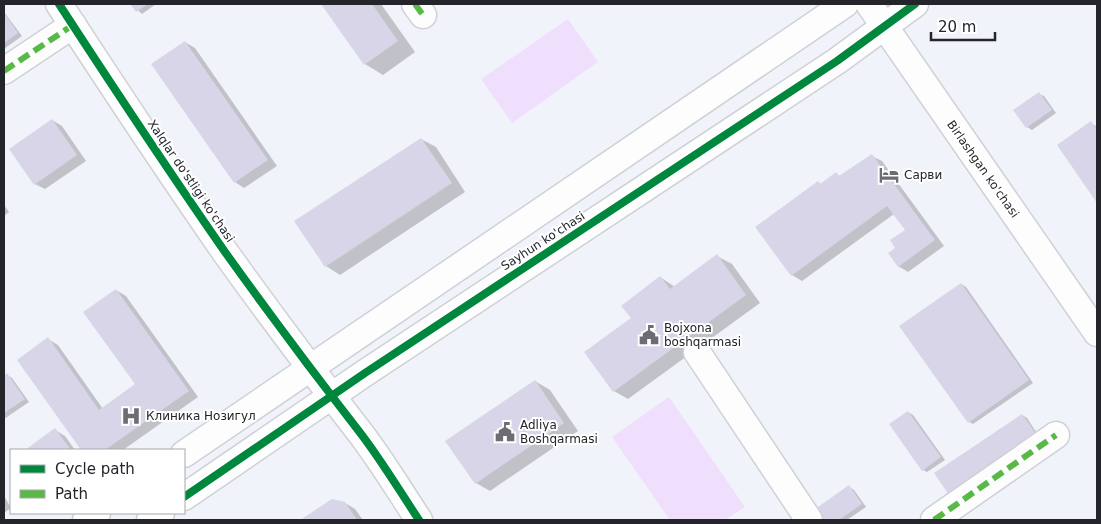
<svg xmlns="http://www.w3.org/2000/svg" width="1101" height="524" viewBox="0 0 1101 524" font-family="'DejaVu Sans',sans-serif">
<style>
.green{fill:#f0dffc}
.shadow{fill:#0003}
.building{fill:#d9d5e9}
.lines{fill:none;stroke-linecap:round;stroke-linejoin:round}
.minor-casing{stroke:#cfd1d7;stroke-width:29}
.minor{stroke:#fdfdfe;stroke-width:26}
.quiet{stroke:#58b947;stroke-width:6;stroke-dasharray:12 6;stroke-linecap:butt}
.cycleway-casing{stroke:#fff;stroke-width:11}
.cycleway{stroke:#00873e;stroke-width:8}
.labels{text-anchor:middle;dominant-baseline:central;stroke-width:4;stroke-linejoin:round;paint-order:stroke}
.street-label{font-size:12px;fill:#23252b;stroke:#fff}
.poi-label{font-size:12px;fill:#23252b;stroke:#fff;text-anchor:start}
</style>
<rect width="100%" height="100%" fill="#f1f3fa"/>
<g class="green">
<polygon points="568,19 598,62 512,123 481,79"/>
<polygon points="669,397 745,507 725,520 670,520 612,437"/>
</g>
<g class="shadow">
<polygon points="131,4 156,4 142,14"/>
<polygon points="323,4 381,4 415,52 383,75 365,64"/>
<polygon points="4,12 22,36 4,49"/>
<polygon points="185,42 195,48 277,166 244,188 235,182"/>
<polygon points="1039,94 1044,96 1056,113 1032,130 1027,127"/>
<polygon points="52,120 62,126 86,161 45,189 35,184"/>
<polygon points="1091,123 1097,127 1097,201 1059,146"/>
<polygon points="421,139 436,147 465,192 340,275 326,266"/>
<polygon points="872,156 882,161 944,246 908,272 898,266 897,248 906,230 894,214 802,281 792,275 818,182 822,185 836,174 840,176"/>
<polygon points="4,205 9,212 4,216"/>
<polygon points="717,256 732,264 760,303 628,399 614,391 633,319 660,277 675,287"/>
<polygon points="961,284 966,287 1033,383 973,424 969,422"/>
<polygon points="116,290 126,296 198,397 123,450 83,450 19,360 48,339 58,345 103,409 137,385"/>
<polygon points="7,375 12,378 29,402 4,419 4,377"/>
<polygon points="535,381 550,390 578,431 490,491 476,483"/>
<polygon points="908,412 913,415 945,460 927,472 923,470"/>
<polygon points="1022,415 1027,418 1040,438 950,494"/>
<polygon points="55,430 65,436 75,450 27,450"/>
<polygon points="849,487 854,490 866,507 847,520 818,520"/>
<polygon points="4,496 11,508 4,513"/>
<polygon points="332,501 345,503 355,509 363,520 302,520"/>
</g>
<g class="building">
<polygon points="130,4 148,4 136,12"/>
<polygon points="321,4 372,4 398,41 364,65"/>
<polygon points="4,13 18,33 4,43"/>
<polygon points="185,41 268,160 234,183 151,64"/>
<polygon points="1039,92 1052,110 1026,128 1013,110"/>
<polygon points="52,119 77,155 34,185 9,149"/>
<polygon points="1091,121 1097,130 1097,203 1057,145"/>
<polygon points="421,138 452,183 325,267 294,221"/>
<polygon points="872,154 935,240 898,267 888,253 895,248 890,240 905,230 887,206 791,276 755,227 818,181 820,184 836,172 839,176"/>
<polygon points="717,254 746,295 613,392 584,352 631,318 621,306 660,276 670,289"/>
<polygon points="961,283 1029,380 968,423 899,326"/>
<polygon points="116,289 189,391 105,450 81,450 17,360 48,337 99,410 135,384 83,312"/>
<polygon points="7,373 25,399 4,413 4,376"/>
<polygon points="535,380 564,423 475,484 445,441"/>
<polygon points="908,411 941,457 922,471 889,424"/>
<polygon points="1022,414 1037,435 949,495 934,473"/>
<polygon points="55,428 71,450 25,450"/>
<polygon points="849,485 862,504 839,520 817,520 811,512"/>
<polygon points="332,499 345,502 357,520 300,520"/>
</g>
<g class="lines">
<defs>
<g id="minor">
<path d="M59 4C113 87 168 170 225 252 268 312 312 371 358 430 380 458 399 490 419 520"/>
<polyline points="415,4 423,15"/>
<polyline points="869,4 1097,333"/>
<polyline points="4,71 73,25"/>
<polyline points="697,352 809,520"/>
<polyline points="184,454 845,4"/>
<polyline points="184,497 365,373 837,61 915,4"/>
<polyline points="86,520 97,513"/>
<polyline points="150,520 161,513"/>
<polyline points="934,520 1056,435"/>
</g>
</defs>
<use href="#minor" class="minor-casing"/>
<use href="#minor" class="minor"/>
<g class="quiet">
<polyline points="415,4 423,15"/>
<polyline points="4,71 73,25"/>
<polyline points="934,520 1056,435"/>
</g>
<defs>
<g id="cycleway">
<path d="M59 4C113 87 168 170 225 252 268 312 312 371 358 430 380 458 399 490 419 520"/>
<polyline points="184,497 365,373 837,61 915,4"/>
</g>
</defs>
<use href="#cycleway" class="cycleway-casing"/>
<use href="#cycleway" class="cycleway"/>
</g>
<defs>
<symbol id="hotel-bare" viewBox="-9 -9 18 18"><path d="M-6-4.5h1.5V1H6V5H4.5V3h-9V5H-6ZM-4 0a1.8 1.8 0 1 1 3.6 0ZM.5 0V-2.5h3Q6-2.5 6 0Z" fill="#6b6d73" stroke="#fff" stroke-width="2.5" paint-order="stroke"/></symbol>
<symbol id="civic-bare" viewBox="-9 -9 18 18"><path d="M-.6-6.5H3V-4.5H.6V-3L4-1V1h2V6H-6V1h2V-1L-.6-3ZM-1.2 2.5V6h2.4V2.5Z" fill="#6b6d73" stroke="#fff" stroke-width="2.5" paint-order="stroke"/></symbol>
<symbol id="hospital-bare" viewBox="-9 -9 18 18"><path d="M-5-5h3v3.5h4V-5h3V5h-3V1.5h-4V5h-3Z" fill="#6b6d73" stroke="#fff" stroke-width="2.5" paint-order="stroke"/></symbol>
</defs>
<g fill-rule="evenodd">
<use href="#hotel-bare" x="875" y="161" width="28" height="28"/>
<use href="#civic-bare" x="635" y="321" width="28" height="28"/>
<use href="#hospital-bare" x="117" y="402" width="28" height="28"/>
<use href="#civic-bare" x="491" y="418" width="28" height="28"/>
</g>
<g class="labels">
<g class="street-label">
<text transform="translate(983 169) rotate(55)">Birlashgan ko'chasi</text>
<text transform="translate(191 181) rotate(56)">Xalqlar do'stligi ko'chasi</text>
<text transform="translate(543 241) rotate(-33)">Sayhun ko'chasi</text>
</g>
<g class="poi-label">
<text x="904" y="175">Сарви</text>
<text x="664" y="328">Bojxona<tspan x="664" dy="14">boshqarmasi</tspan></text>
<text x="146" y="416">Клиника Нозигул</text>
<text x="520" y="425">Adliya<tspan x="520" dy="14">Boshqarmasi</tspan></text>
</g>
</g>
<rect width="1101" height="524" fill="none" stroke="#23252b" stroke-width="10"/>
<rect x="10" y="449" width="175" height="65" fill="#ffffff" stroke="#a7a8aa"/>
<rect x="20" y="465" width="25" height="8" fill="#00873e" stroke="#a7a8aa"/>
<text x="55" y="474" font-size="15" fill="#23252b">Cycle path</text>
<rect x="20" y="490" width="25" height="8" fill="#58b947" stroke="#a7a8aa"/>
<text x="55" y="499" font-size="15" fill="#23252b">Path</text>
<path d="M931 32v8h64v-8" fill="none" stroke="#23252b" stroke-width="2.5"/>
<text x="938" y="32" font-size="15" fill="#23252b" stroke="#ffffff" stroke-width="4" paint-order="stroke">20 m</text>
</svg>
